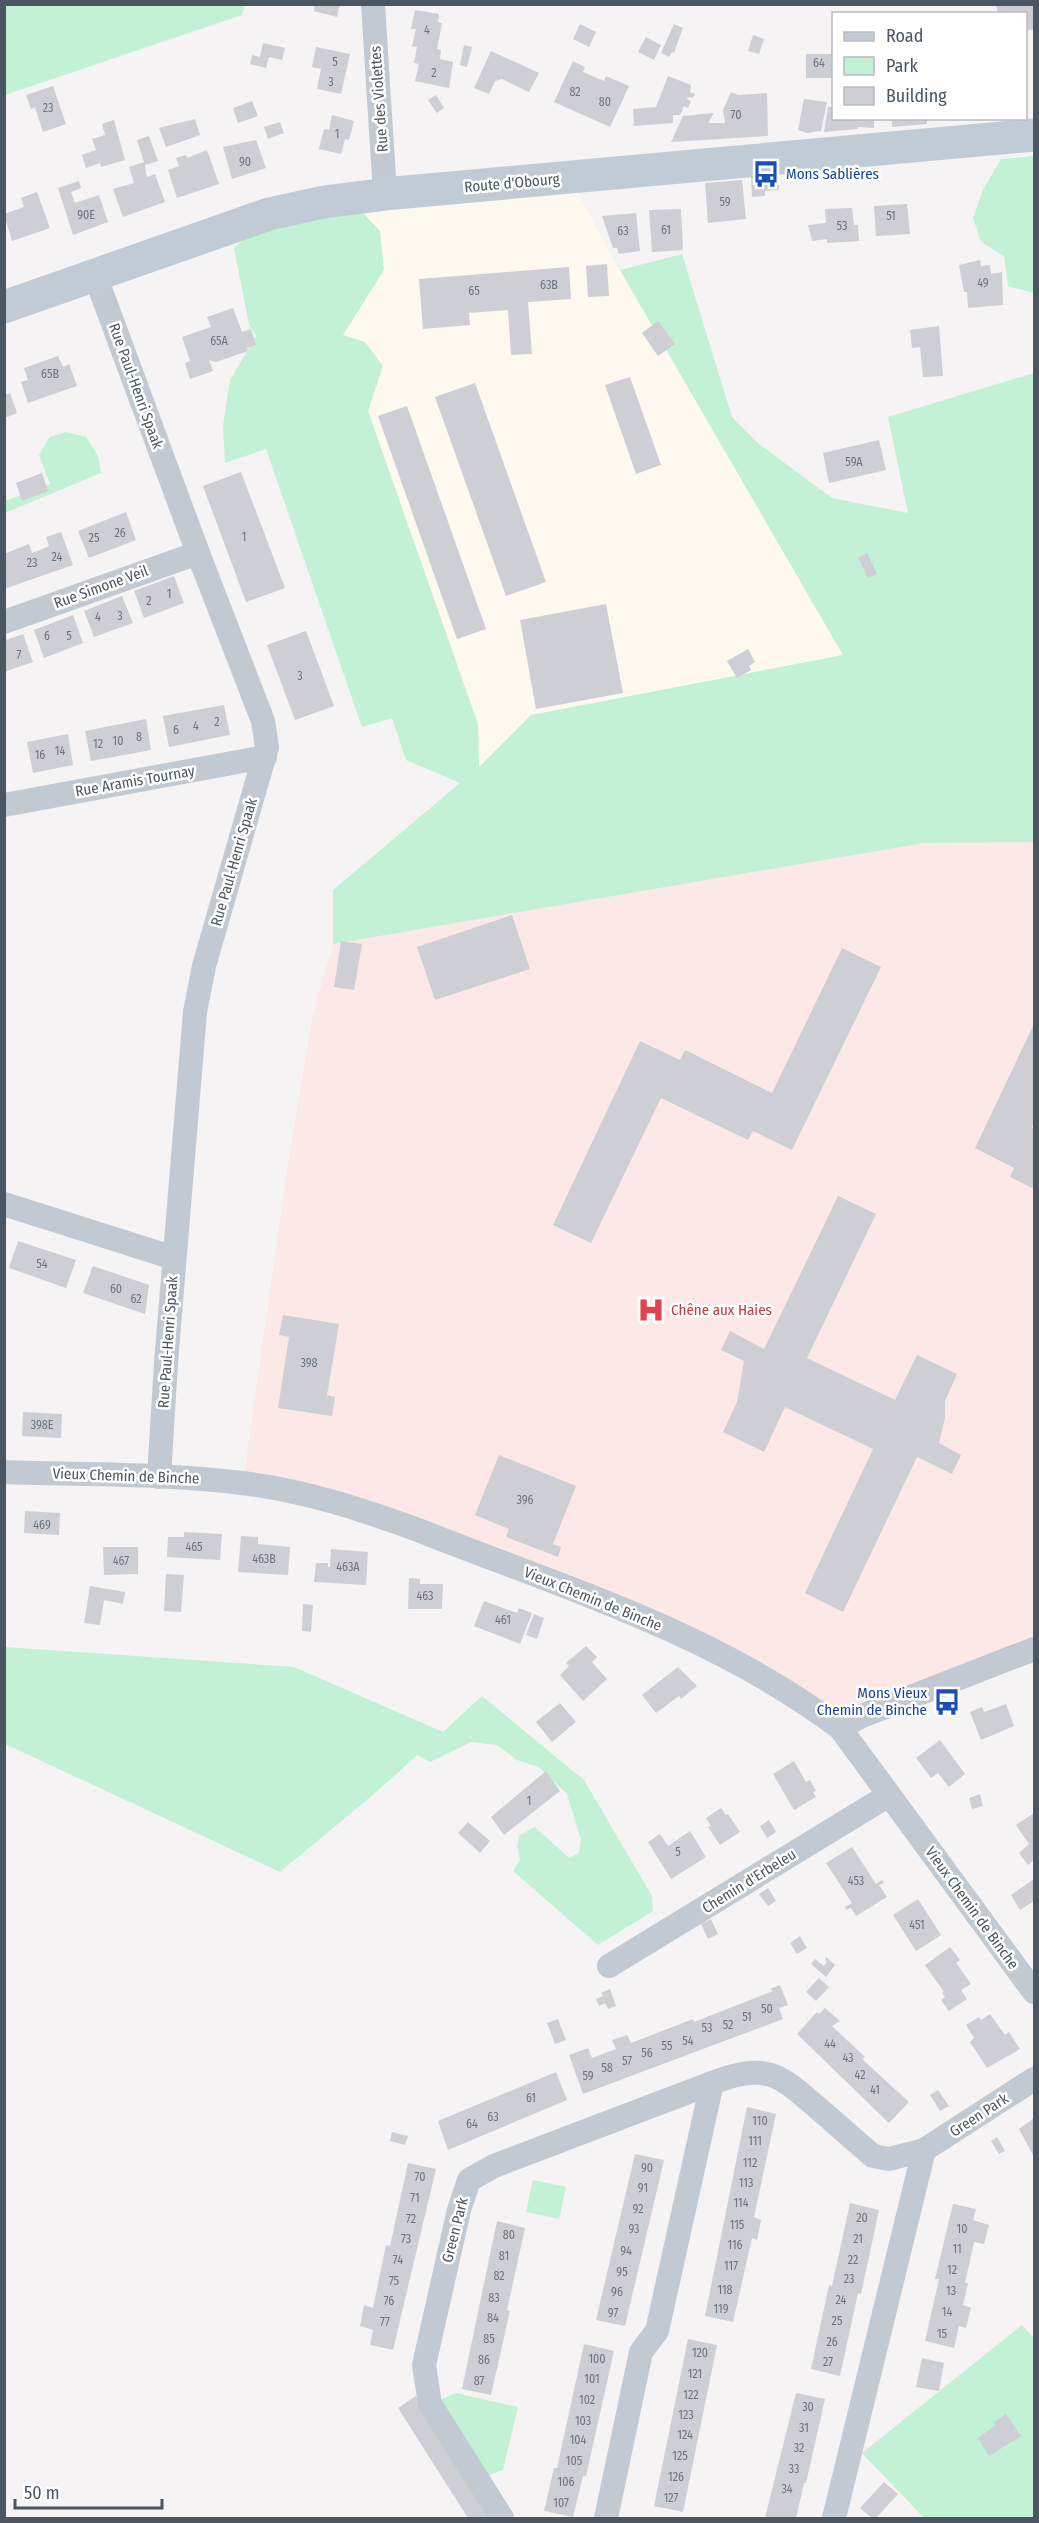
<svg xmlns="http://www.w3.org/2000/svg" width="1039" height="2523" viewBox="0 0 1039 2523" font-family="'Fira Sans Condensed',sans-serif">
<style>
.commercial{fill:#fdf9ef}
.medical{fill:#fce8e6}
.green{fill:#c3f1d5}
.building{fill:#cdcfd5}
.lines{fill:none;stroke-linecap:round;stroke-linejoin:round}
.street{stroke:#c1cad2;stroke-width:24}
.secondary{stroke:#c1cbd6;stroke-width:33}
.labels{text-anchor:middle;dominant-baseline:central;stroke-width:5;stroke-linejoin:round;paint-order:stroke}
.number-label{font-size:12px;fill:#6b747e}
.street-label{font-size:15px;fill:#4a5661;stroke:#fff}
.transit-label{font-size:15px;fill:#164399;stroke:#fff;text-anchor:start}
.health-label{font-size:15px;fill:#be3a42;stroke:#fff;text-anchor:start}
</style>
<rect width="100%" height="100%" fill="#f5f3f3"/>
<polygon class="commercial" points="577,191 616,264 843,655 924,843 333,944 333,890 479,768 478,724 368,411 383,366 249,324 234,248 297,219"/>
<polygon class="medical" points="1034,842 1034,1649 840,1728 811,1706 418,1530 243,1483 290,1150 312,1018 333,944 924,843"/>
<g class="green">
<polygon points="4,5 5,4 245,5 242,15 5,95"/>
<polygon points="1034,156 1034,293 1008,286 1004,256 981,242 973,218 983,190 1001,159"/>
<path d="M362 212 380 231 384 270 343 335 365 342 383 366 368 411 478 724 479 767 531 715 843 655 620 270 682 254 732 417 759 444 832 498 908 513 888 417 1034 373V842L924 843 333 944V890L460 783 406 760 392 718 362 727 266 449 225 463 223 426 230 380 256 336 249 324 234 248C266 217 320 217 362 212Z"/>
<polygon points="66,432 86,437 98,456 101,473 5,513 5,501 50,484 39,455 50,437"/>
<path d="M5 1647 294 1667 443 1732 482 1696 584 1780 652 1896 653 1911 598 1945 513 1871 520 1860 517 1845 520 1835 535 1827 569 1858 579 1853 581 1840 567 1794 539 1767 517 1760 497 1745 471 1742 430 1762 417 1755C374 1796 326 1833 280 1872L5 1744Z"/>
<polygon points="533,2180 566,2187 559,2219 526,2212"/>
<polygon points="1022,2325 1034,2338 1034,2518 924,2518 862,2453"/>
<polygon points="456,2393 518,2407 503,2470 484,2477 430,2404"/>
</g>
<g class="building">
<polygon points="315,4 340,4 337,17 314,11"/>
<polygon points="996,4 1034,4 1034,29 1026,31 1026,14 998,14"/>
<polygon points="415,10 439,14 438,22 442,23 437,49 441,50 440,59 453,62 449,88 415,81 419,64 414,63 417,47 412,46 416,29 411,29"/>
<polygon points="580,24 596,32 589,47 573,39"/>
<polygon points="674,24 683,28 674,53 672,52 669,57 661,53"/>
<polygon points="753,35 764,39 759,54 748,51"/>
<polygon points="646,37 661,45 654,60 638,52"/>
<polygon points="263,43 285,48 282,60 269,57 266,68 250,64 252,55 260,57"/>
<polygon points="464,45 472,47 467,67 460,65"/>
<polygon points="316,47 350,54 341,94 317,89 321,69 312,67"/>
<polygon points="831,50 834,50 832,78 806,78 806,54 831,54"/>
<polygon points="491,51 539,73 529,92 502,79 495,81 489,94 474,88"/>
<polygon points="573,61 585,67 583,72 604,81 606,76 629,86 610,127 554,102"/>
<polygon points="668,76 691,85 690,92 695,94 693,98 688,97 687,99 691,101 688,108 684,106 680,115 673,115 673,123 634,126 633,109 656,107"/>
<polygon points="53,86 66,124 43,132 35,107 31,109 26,95"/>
<polygon points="731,92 738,95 767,93 768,136 671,142 683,116 714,113 708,123 725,123 723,110"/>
<polygon points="436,95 444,108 437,113 428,100"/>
<polygon points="804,99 827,102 821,131 807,133 798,130"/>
<polygon points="252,101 258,116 238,123 233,108"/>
<polygon points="828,107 834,107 834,118 874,118 874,128 858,127 858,129 824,132"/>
<polygon points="332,115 354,121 349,140 345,139 341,154 319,149 324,129 329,130"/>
<polygon points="892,118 927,118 927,124 892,127"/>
<polygon points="195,119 200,135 166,147 159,128"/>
<polygon points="114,120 125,160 101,167 100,163 86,168 82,155 96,150 92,139 105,135 102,124"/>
<polygon points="280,122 284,133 268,139 264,127"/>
<polygon points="149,136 158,161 145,165 146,174 147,177 155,174 165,202 123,217 113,189 134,183 129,167 144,162 137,140"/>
<polygon points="256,140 266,168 232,179 223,147"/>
<polygon points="207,150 219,184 177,198 168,170 179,166 176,158 186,155 187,158"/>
<polygon points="779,175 779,190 765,191 765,196 752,197 751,177"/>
<polygon points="742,180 746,219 708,223 705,183"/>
<polygon points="79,181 81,188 71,192 75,203 99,195 108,222 73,235 58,188"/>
<polygon points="37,192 50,228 12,241 4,214 24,207 21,198"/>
<polygon points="907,204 910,234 876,236 874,206"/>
<polygon points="852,208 854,225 858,225 859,241 827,243 827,239 812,241 808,225 826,223 825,209"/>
<polygon points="681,209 683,250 652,252 649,210"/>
<polygon points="636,213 640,251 619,254 617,248 613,248 602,216"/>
<polygon points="980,260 981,266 990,265 991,274 1002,272 1003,305 968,308 967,292 964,292 959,265"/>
<polygon points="607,264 609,296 588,297 586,266"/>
<polygon points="569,267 571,299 528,302 532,354 511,355 508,310 469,313 470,325 423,329 419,279"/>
<polygon points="233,308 242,332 251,329 256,345 247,348 248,351 216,362 209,360 213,371 190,379 185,363 190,361 182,337 211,327 207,317"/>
<polygon points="658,321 675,344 658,356 642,333"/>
<polygon points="939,326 943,376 923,377 920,347 912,348 910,330"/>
<polygon points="58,356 63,367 69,364 77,386 28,403 21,382 28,380 24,368"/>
<polygon points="630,377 661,465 636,474 605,385"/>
<polygon points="475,383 546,582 506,596 435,397"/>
<polygon points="10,393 17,413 5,418 5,395"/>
<polygon points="407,406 486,629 457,639 378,416"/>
<polygon points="879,440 886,470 829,483 823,453"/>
<polygon points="241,472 285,588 246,602 203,486"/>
<polygon points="42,473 48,491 22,501 16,483"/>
<polygon points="126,512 136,540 89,558 78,531"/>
<polygon points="61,532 73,565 4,589 4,554 29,544 32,553 40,550 49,546 46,537"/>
<polygon points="867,553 877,574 868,578 858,558"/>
<polygon points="174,576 184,603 144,618 134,591"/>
<polygon points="122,596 133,623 94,637 84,611"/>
<polygon points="606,604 623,693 536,709 520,620"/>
<polygon points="73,615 83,643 44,658 34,630"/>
<polygon points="306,631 334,706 295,720 267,645"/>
<polygon points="23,634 33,662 4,672 4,641"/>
<polygon points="748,649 755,662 749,666 751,670 737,678 727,661"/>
<polygon points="224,705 230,735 169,747 163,716"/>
<polygon points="146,719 151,750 91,761 85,731"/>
<polygon points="68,734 73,765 33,773 27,742"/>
<polygon points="512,915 530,969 435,1000 417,947"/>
<polygon points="341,941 362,944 354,990 334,987"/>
<polygon points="842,948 881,967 792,1150 753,1131 748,1140 661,1098 591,1243 553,1225 640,1041 680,1060 685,1050 772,1093"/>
<polygon points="1034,1024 1034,1123 1032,1128 1034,1129 1034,1189 1010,1177 1014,1168 975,1148"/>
<polygon points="838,1196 876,1214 807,1358 895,1400 917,1355 957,1374 945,1401 945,1418 939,1443 961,1455 952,1474 917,1457 843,1612 805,1593 873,1449 785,1407 764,1452 723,1432 737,1402 744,1361 721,1350 730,1331 764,1349"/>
<polygon points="18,1241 76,1260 66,1288 9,1268"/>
<polygon points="93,1266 149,1285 145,1314 83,1293"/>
<polygon points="283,1315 339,1324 327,1395 335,1397 332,1416 278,1408 289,1337 279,1335"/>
<polygon points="23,1412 62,1414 61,1438 22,1436"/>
<polygon points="499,1455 576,1486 553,1544 561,1547 558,1557 506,1537 509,1529 475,1515"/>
<polygon points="25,1511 60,1513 59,1535 24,1533"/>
<polygon points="184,1532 222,1534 220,1560 167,1557 168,1537 184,1537"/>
<polygon points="241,1536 258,1537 258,1544 290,1547 288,1575 238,1572"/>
<polygon points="103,1547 138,1547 138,1574 104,1575"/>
<polygon points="331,1549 368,1552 366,1585 314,1582 316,1563 328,1563 328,1567 330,1567"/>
<polygon points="166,1574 184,1575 181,1612 164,1611"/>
<polygon points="409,1578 420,1579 420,1584 443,1584 442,1609 408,1609"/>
<polygon points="90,1586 125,1592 123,1604 104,1600 100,1625 84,1623"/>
<polygon points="484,1601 517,1613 519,1608 532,1613 520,1644 474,1626"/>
<polygon points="303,1604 313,1605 311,1632 302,1631"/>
<polygon points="534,1614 544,1618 537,1639 526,1635"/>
<polygon points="586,1646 597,1657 592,1662 607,1679 583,1701 560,1675 569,1666 566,1663"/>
<polygon points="678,1667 697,1686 681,1699 679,1696 656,1713 642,1695"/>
<polygon points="560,1703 576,1722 552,1742 536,1722"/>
<polygon points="1006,1704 1014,1726 981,1740 970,1712 982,1707 984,1712"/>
<polygon points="940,1740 965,1774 949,1787 938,1773 931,1778 916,1758"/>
<polygon points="794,1761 806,1782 810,1780 816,1791 813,1792 816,1797 794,1810 773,1774"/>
<polygon points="546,1771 560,1791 504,1835 491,1817"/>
<polygon points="980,1794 983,1806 972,1809 969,1798"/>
<polygon points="721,1808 726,1815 728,1814 740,1832 720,1845 708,1827 711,1826 706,1818"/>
<polygon points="1034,1813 1034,1860 1028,1865 1019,1853 1029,1844 1016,1825"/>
<polygon points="769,1820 776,1832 767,1838 760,1826"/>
<polygon points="468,1822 490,1841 480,1853 458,1833"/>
<polygon points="690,1831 706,1857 671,1879 648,1842 660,1834 668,1846"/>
<polygon points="852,1847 876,1884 882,1880 884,1883 879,1885 887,1897 856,1916 851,1908 846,1910 845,1907 852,1903 826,1863"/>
<polygon points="1034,1879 1034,1901 1020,1910 1011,1895"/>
<polygon points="768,1888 776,1901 768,1906 759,1894"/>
<polygon points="918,1899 941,1935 916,1951 893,1915"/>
<polygon points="711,1919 718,1934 708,1939 701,1924"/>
<polygon points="800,1936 807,1948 797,1954 790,1943"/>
<polygon points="950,1947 960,1960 956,1963 971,1984 961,1990 967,1999 949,2011 941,2000 945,1997 942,1993 944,1992 925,1965"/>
<polygon points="826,1957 835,1965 826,1977 811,1964 815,1959 824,1966 827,1962 825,1959"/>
<polygon points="819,1978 829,1987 816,2001 806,1992"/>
<polygon points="780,1985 788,2005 779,2008 783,2019 583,2094 569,2055 588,2048 592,2058 616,2049 612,2040 627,2035 631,2043 693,2019 694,2022 740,2004 773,1991 770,1989"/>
<polygon points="610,1989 616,2006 608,2009 605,2003 599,2006 596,1999 603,1996 601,1993"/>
<polygon points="825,2008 840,2021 832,2026 865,2057 862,2059 909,2102 889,2123 797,2034 817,2012 819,2014"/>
<polygon points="990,2014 1005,2035 1009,2032 1020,2049 987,2068 970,2042 974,2038 966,2025 979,2017 981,2020"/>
<polygon points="558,2019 566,2040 555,2044 547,2023"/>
<polygon points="556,2072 567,2100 448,2150 438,2121"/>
<polygon points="938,2090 949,2106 940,2111 930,2095"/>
<polygon points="747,2107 776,2114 754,2217 761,2220 757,2240 752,2238 733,2322 705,2316"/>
<polygon points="1034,2118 1034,2157 1019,2129"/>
<polygon points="392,2132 408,2136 405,2145 390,2141"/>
<polygon points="997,2137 1005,2151 999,2154 991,2141"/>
<polygon points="635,2154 664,2160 625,2326 596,2320"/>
<polygon points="408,2163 436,2169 393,2350 370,2345 373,2330 360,2326 364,2305 373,2308 386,2245 390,2246"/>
<polygon points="850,2203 879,2210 861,2294 858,2293 840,2376 811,2369 829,2285 832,2286"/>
<polygon points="953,2204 976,2209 973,2220 989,2225 984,2244 974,2242 965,2283 968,2283 963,2305 971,2308 966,2328 959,2326 954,2348 925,2341 939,2279 935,2279"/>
<polygon points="497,2221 525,2228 507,2310 510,2311 491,2395 462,2389"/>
<polygon points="688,2339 717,2345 683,2512 654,2506"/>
<polygon points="584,2344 614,2351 586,2476 583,2476 573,2517 544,2511 554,2468 557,2468"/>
<polygon points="922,2358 944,2363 939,2391 916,2387"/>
<polygon points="796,2393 825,2399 806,2483 804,2483 796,2518 765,2518"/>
<polygon points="416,2396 495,2518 468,2518 398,2408"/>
<polygon points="1006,2414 1021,2436 989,2456 978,2438 996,2425 994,2422"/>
<polygon points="884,2482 898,2494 876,2518 872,2518 860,2508"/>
</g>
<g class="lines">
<g class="street">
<polyline points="373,4 385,194"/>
<polyline points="95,275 198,553 263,721 267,747 204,966 195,1012 166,1363 159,1477"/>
<polyline points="4,622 198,553"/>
<polyline points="4,805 265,757"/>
<polyline points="4,1204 174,1258"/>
<path d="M4 1472C83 1475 164 1473 242 1483 302 1490 361 1509 418 1530 562 1587 714 1633 840 1728L1034 1992"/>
<polyline points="840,1728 862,1716 1034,1649"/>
<polyline points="609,1966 889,1795"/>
<polyline points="502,2518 430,2404 424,2365 459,2210 469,2180 494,2166 712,2083"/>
<path d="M606 2518 641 2352 657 2331 712 2083C767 2062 779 2074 820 2110 838 2125 855 2141 873 2156L889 2159 924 2150 1034 2079"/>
<polyline points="834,2518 924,2150"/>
</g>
<polyline class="secondary" points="4,307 269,214 324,202 395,193 1034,135"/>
</g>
<defs>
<symbol id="bus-bare" viewBox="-9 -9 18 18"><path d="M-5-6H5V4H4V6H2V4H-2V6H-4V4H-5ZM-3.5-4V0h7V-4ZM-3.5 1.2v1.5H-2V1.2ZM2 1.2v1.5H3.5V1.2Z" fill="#1a4fb4" stroke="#fff" stroke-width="2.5" paint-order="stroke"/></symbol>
<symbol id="hospital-bare" viewBox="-9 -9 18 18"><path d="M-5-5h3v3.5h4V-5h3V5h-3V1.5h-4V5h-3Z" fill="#e0444e" stroke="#fff" stroke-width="2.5" paint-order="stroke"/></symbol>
</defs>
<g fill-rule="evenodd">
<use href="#bus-bare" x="747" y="155" width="38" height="38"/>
<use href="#hospital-bare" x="632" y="1291" width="38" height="38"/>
<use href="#bus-bare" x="928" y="1683" width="38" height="38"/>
</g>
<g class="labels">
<g class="number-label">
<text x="427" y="30">4</text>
<text x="335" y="62">5</text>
<text x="819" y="63">64</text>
<text x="434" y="73">2</text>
<text x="331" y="82">3</text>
<text x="575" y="92">82</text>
<text x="605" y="102">80</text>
<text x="48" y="108">23</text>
<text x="736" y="115">70</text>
<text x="337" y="134">1</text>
<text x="245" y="162">90</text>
<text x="725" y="202">59</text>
<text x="86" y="215">90E</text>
<text x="891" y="216">51</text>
<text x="842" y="226">53</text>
<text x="666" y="230">61</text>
<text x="623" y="231">63</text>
<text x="983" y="283">49</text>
<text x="549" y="285">63B</text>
<text x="474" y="291">65</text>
<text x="219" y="341">65A</text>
<text x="50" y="374">65B</text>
<text x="854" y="462">59A</text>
<text x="120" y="533">26</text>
<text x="244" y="537">1</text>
<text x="94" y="538">25</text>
<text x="57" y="557">24</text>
<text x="32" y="563">23</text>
<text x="169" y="594">1</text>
<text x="149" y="601">2</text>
<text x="120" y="616">3</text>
<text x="98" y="617">4</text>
<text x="47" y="636">6</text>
<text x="69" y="636">5</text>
<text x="19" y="655">7</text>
<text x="300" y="676">3</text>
<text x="217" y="722">2</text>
<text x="196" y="726">4</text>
<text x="176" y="730">6</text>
<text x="139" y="737">8</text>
<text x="118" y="741">10</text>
<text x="98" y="744">12</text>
<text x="60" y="751">14</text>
<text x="40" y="755">16</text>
<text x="42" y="1264">54</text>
<text x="116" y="1289">60</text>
<text x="136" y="1299">62</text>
<text x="309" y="1363">398</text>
<text x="42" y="1425">398E</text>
<text x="525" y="1500">396</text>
<text x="42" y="1525">469</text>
<text x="194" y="1547">465</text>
<text x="264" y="1559">463B</text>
<text x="121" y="1561">467</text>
<text x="348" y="1567">463A</text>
<text x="425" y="1596">463</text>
<text x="503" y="1620">461</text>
<text x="529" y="1801">1</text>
<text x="678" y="1852">5</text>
<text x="856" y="1881">453</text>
<text x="917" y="1925">451</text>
<text x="767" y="2009">50</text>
<text x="747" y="2017">51</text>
<text x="728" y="2025">52</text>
<text x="707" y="2028">53</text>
<text x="688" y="2041">54</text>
<text x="830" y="2044">44</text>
<text x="667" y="2046">55</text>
<text x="647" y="2053">56</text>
<text x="848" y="2058">43</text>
<text x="627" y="2061">57</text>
<text x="607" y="2068">58</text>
<text x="860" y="2075">42</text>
<text x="588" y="2076">59</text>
<text x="875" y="2090">41</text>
<text x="531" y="2098">61</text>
<text x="493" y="2117">63</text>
<text x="760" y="2121">110</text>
<text x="472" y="2124">64</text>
<text x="755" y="2141">111</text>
<text x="750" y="2163">112</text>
<text x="647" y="2168">90</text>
<text x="420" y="2177">70</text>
<text x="746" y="2183">113</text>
<text x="643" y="2188">91</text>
<text x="415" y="2198">71</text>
<text x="741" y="2203">114</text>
<text x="638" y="2209">92</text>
<text x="862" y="2218">20</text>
<text x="411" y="2219">72</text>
<text x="737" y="2225">115</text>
<text x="634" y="2229">93</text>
<text x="962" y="2229">10</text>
<text x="509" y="2235">80</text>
<text x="406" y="2239">73</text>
<text x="858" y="2239">21</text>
<text x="735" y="2245">116</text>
<text x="957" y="2249">11</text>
<text x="626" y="2251">94</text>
<text x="504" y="2256">81</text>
<text x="398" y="2260">74</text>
<text x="853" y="2260">22</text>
<text x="731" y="2266">117</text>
<text x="952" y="2270">12</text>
<text x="622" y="2272">95</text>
<text x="499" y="2276">82</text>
<text x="849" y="2279">23</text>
<text x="394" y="2281">75</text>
<text x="725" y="2290">118</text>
<text x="951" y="2291">13</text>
<text x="617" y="2292">96</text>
<text x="494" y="2298">83</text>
<text x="841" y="2300">24</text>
<text x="389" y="2301">76</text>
<text x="721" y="2309">119</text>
<text x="947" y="2312">14</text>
<text x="613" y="2313">97</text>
<text x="493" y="2318">84</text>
<text x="837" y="2321">25</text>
<text x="385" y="2322">77</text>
<text x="942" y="2334">15</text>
<text x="489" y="2339">85</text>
<text x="832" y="2342">26</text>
<text x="700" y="2353">120</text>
<text x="597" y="2359">100</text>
<text x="484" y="2360">86</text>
<text x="828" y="2362">27</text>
<text x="695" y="2374">121</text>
<text x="592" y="2379">101</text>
<text x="479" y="2381">87</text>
<text x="691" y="2395">122</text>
<text x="587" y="2400">102</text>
<text x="808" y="2407">30</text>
<text x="686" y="2415">123</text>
<text x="583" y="2421">103</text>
<text x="804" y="2428">31</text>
<text x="685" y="2435">124</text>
<text x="578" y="2440">104</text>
<text x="799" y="2448">32</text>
<text x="680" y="2456">125</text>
<text x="574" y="2461">105</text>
<text x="794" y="2469">33</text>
<text x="676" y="2477">126</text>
<text x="566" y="2482">106</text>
<text x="787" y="2489">34</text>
<text x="671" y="2498">127</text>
<text x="561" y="2503">107</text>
</g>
<g class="street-label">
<text transform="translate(379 99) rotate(-94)">Rue des Violettes</text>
<text transform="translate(512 183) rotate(-5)">Route d'Obourg</text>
<text transform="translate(136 386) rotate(70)">Rue Paul-Henri Spaak</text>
<text transform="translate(101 587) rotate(-20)">Rue Simone Veil</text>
<text transform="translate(135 781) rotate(-10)">Rue Aramis Tournay</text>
<text transform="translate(234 862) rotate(-74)">Rue Paul-Henri Spaak</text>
<text transform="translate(168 1342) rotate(-86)">Rue Paul-Henri Spaak</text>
<text transform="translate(126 1476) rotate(2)">Vieux Chemin de Binche</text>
<text transform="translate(593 1599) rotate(22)">Vieux Chemin de Binche</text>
<text transform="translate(749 1881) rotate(-32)">Chemin d'Erbeleu</text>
<text transform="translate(972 1908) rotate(54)">Vieux Chemin de Binche</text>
<text transform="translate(979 2115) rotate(-33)">Green Park</text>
<text transform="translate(455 2230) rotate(-76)">Green Park</text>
</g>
<g class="transit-label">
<text x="786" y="174">Mons Sablières</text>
<text x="927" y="1693" text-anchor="end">Mons Vieux<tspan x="927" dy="17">Chemin de Binche</tspan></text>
</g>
<g class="health-label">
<text x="671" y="1310">Chêne aux Haies</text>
</g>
</g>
<rect width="1039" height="2523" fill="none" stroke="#4a5661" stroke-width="12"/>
<rect x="832" y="12" width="195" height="108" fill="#ffffff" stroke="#b7bbc0" stroke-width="1.5"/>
<rect x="844" y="32" width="30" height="9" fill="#c1cbd6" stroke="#b7bbc0" stroke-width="1.5"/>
<text x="886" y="42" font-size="18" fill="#4a5661">Road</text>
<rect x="844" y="57" width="30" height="18" fill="#c3f1d5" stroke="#b7bbc0" stroke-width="1.5"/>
<text x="886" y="72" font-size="18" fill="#4a5661">Park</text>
<rect x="844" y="87" width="30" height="18" fill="#cdcfd5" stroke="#b7bbc0" stroke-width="1.5"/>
<text x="886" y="102" font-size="18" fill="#4a5661">Building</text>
<path d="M15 2499v9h147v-9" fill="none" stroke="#4a5661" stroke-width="3"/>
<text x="24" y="2499" font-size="18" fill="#4a5661" stroke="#ffffff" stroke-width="4.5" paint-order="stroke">50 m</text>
</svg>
